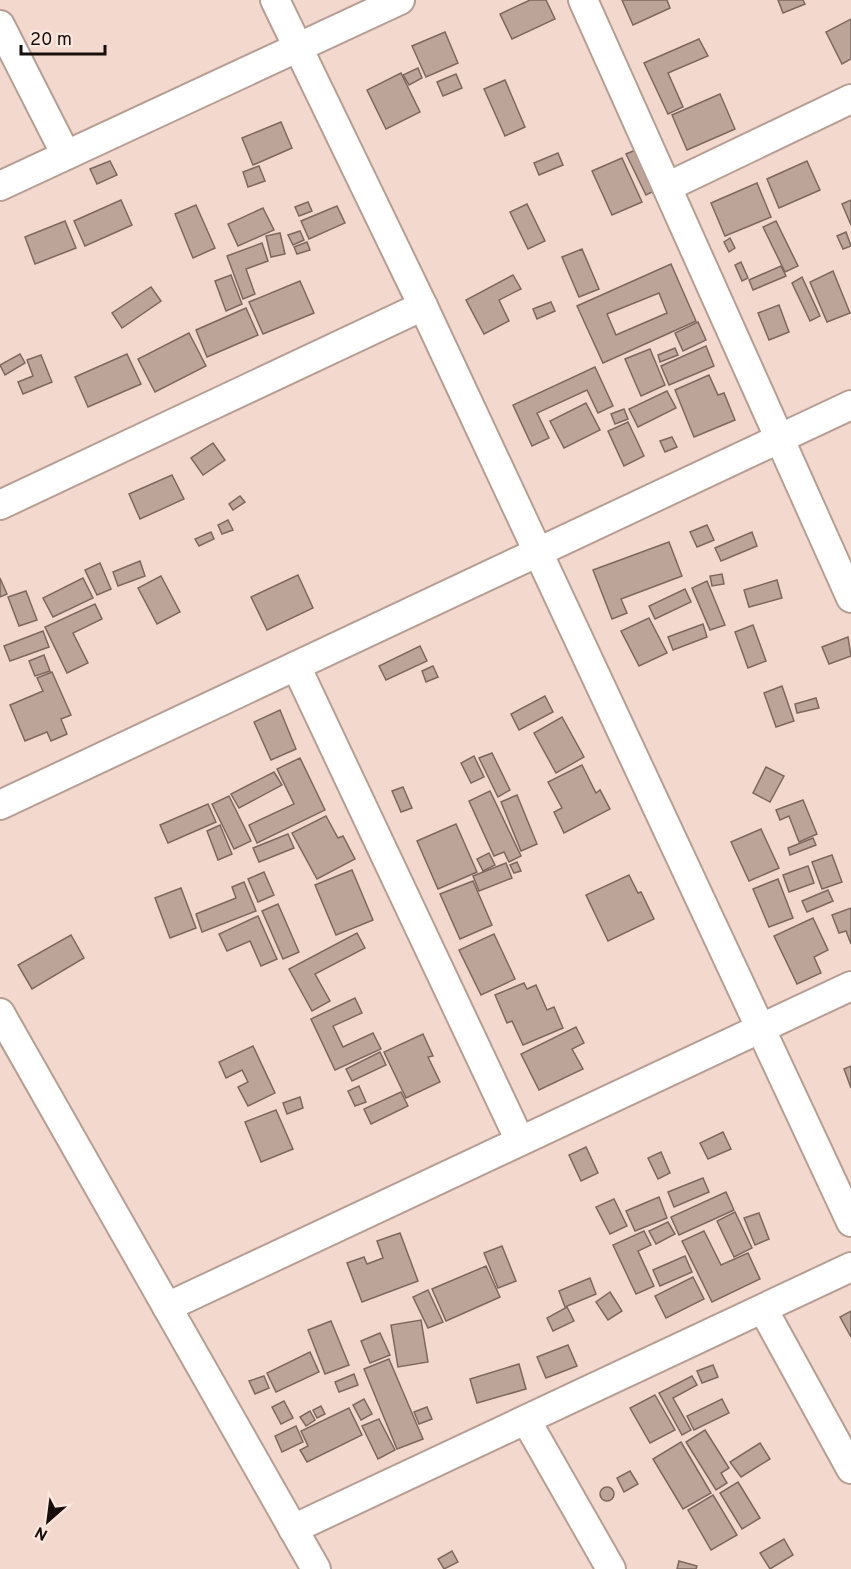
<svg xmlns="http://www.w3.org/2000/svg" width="851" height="1569" viewBox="0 0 851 1569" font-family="Overpass,sans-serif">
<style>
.building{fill:#bca499;stroke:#7e685e;stroke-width:1.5;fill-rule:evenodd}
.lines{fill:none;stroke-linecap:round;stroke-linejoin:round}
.minor-casing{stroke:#b69e93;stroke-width:32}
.minor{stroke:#fff;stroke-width:28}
</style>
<rect width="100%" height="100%" fill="#f3d8ce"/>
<g class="building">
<polygon points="530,0 546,0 555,19 512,39 500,14"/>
<polygon points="622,0 667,0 670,8 633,25"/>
<polygon points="778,0 803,0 805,4 783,13"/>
<polygon points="851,19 851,59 842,64 826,32"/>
<polygon points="445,32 458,63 426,77 412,46"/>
<polygon points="699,39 708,56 668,73 683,107 668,114 644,63"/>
<polygon points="418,68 422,78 409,85 403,75"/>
<polygon points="401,73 420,112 386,129 367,90"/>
<polygon points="456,74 462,88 443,96 437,82"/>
<polygon points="505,80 525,127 505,136 484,89"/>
<polygon points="720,94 735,129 687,150 672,115"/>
<polygon points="281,122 292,148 253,165 242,138"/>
<polygon points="638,149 658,189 646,195 626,154"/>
<polygon points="558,153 563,165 539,175 534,163"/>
<polygon points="622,158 642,202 612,215 592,171"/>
<polygon points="110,161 117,175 97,184 90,169"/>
<polygon points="807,161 820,190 779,208 767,179"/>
<polygon points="259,166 265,181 248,187 243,172"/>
<polygon points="757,183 771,217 725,236 711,203"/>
<polygon points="121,200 132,225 85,246 74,221"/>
<polygon points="851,200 851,225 842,204"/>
<polygon points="308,202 312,211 299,216 295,207"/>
<polygon points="527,204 545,241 528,249 510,212"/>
<polygon points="196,205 215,248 193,258 175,214"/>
<polygon points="337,206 345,223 309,239 301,221"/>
<polygon points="263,208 274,230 238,246 228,224"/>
<polygon points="65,221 76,248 35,264 25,237"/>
<polygon points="776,221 798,266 785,272 763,227"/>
<polygon points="300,231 304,240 293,245 288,235"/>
<polygon points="846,232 851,246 843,249 837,236"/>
<polygon points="280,233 285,254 271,257 266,236"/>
<polygon points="730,238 735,248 729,252 724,242"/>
<polygon points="307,242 310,250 297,254 294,247"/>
<polygon points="262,243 268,261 246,269 255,294 243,299 227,256"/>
<polygon points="582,249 599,289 579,297 562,257"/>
<polygon points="741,262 748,278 742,281 735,265"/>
<path d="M671 264 696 321 603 363 577 306ZM659 293 667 313 616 335 607 314Z"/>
<polygon points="781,266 786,276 753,290 749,280"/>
<polygon points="833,271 850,313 827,322 810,282"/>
<polygon points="231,275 242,304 226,311 215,281"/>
<polygon points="513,275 521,289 499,300 509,321 484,334 466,300"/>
<polygon points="802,277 820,316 810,321 792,283"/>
<polygon points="300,281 314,313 263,334 249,302"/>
<polygon points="151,287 161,301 122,328 112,313"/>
<polygon points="551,302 555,311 537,319 533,309"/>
<polygon points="779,305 789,332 769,340 758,313"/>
<polygon points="246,308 258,335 207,357 196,330"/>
<polygon points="698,322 706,340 683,351 675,333"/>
<polygon points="189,333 206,366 155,392 138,359"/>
<polygon points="706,346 714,366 669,385 661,366"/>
<polygon points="675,348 678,355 660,362 658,355"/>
<polygon points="650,349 665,385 641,396 625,359"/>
<polygon points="20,354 25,363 5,375 0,365"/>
<polygon points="127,354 141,384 88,407 75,377"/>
<polygon points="41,355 52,382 23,394 18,382 33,376 27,360"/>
<polygon points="595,367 613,406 598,413 587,390 537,413 549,438 532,446 513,405"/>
<polygon points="709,375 718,395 724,393 735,420 694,437 675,390"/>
<polygon points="667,391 676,408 638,427 629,409"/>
<polygon points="586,403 600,430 564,448 550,421"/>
<polygon points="624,409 628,419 615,424 611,414"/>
<polygon points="628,422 644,456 624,466 608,431"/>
<polygon points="672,437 677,447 665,452 660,441"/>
<polygon points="213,443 225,460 203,475 191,458"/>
<polygon points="172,475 184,499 140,519 129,494"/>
<polygon points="240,496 245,502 233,510 229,504"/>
<polygon points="228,520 233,530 222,534 218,525"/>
<polygon points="707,525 714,540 697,547 690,532"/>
<polygon points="211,532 214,539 199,546 195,539"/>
<polygon points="752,532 757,546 721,561 715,548"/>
<polygon points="669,542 682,576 621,599 627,613 612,619 593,570"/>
<polygon points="140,561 145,576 118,586 113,572"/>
<polygon points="100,563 111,589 97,595 85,570"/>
<polygon points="722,574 724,584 712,586 710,576"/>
<polygon points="298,575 313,608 267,630 251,597"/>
<polygon points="161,576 180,612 157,624 138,588"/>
<polygon points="0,578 7,594 0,597"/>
<polygon points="83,578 93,598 53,617 43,598"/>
<polygon points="777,580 782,598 749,607 744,590"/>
<polygon points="707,581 725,625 710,630 692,588"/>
<polygon points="685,589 691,602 655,619 649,606"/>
<polygon points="26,591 37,620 19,626 8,597"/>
<polygon points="95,604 102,619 73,633 88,663 67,673 45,627"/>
<polygon points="649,618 667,653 639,666 621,631"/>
<polygon points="703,624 707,637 673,650 668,637"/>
<polygon points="753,625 766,661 748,668 735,632"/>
<polygon points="43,631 49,647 10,661 4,646"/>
<polygon points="848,637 851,656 829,664 822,647"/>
<polygon points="420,646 427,661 386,680 379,666"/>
<polygon points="44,655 50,671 35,676 29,661"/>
<polygon points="433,666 438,677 426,682 422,671"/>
<polygon points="52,672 71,715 61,719 67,734 51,741 47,732 25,741 10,705 43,691 37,678"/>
<polygon points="782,686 794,721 776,727 764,693"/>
<polygon points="545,696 553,712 519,730 511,714"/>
<polygon points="816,698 819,708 797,713 795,704"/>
<polygon points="280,710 296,749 271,760 254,722"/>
<polygon points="562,717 584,757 556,773 534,733"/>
<polygon points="492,753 510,790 498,797 479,758"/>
<polygon points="474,756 484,777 471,783 461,763"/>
<polygon points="300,758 325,810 257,843 249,825 294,804 277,769"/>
<polygon points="582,765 596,793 600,790 610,809 564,833 554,812 562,808 548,782"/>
<polygon points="766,767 784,776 770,802 753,793"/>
<polygon points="274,772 282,785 239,808 231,794"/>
<polygon points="403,787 412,808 401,812 392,791"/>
<polygon points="490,791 521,856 509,862 504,852 494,856 469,801"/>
<polygon points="517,795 537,844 521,851 501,802"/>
<polygon points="229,796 251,841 234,849 212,804"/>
<polygon points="803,800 817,834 799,842 789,816 780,820 776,810"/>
<polygon points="208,804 216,822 168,843 160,825"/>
<polygon points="326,816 338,838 343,836 355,859 317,879 292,833"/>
<polygon points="456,824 477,872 438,889 417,841"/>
<polygon points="220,825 232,854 218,860 207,831"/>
<polygon points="761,829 779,868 749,881 731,842"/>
<polygon points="288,834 294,848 259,862 253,848"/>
<polygon points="813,838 816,845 790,855 788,848"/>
<polygon points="489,853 495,865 483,871 477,859"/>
<polygon points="832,855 842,882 822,889 812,862"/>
<polygon points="517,862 521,871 514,873 510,865"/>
<polygon points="506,863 512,878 479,891 473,876"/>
<polygon points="808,866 814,883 789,892 783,875"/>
<polygon points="352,870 373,920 336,935 315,885"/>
<polygon points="264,872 274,895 258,902 248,879"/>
<polygon points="629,875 638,893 641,892 654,919 608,941 586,895"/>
<polygon points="778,879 793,918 769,927 753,889"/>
<polygon points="473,881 492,925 460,939 440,894"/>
<polygon points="244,882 256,911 202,932 196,914 236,898 232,887"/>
<polygon points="181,888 196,928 170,938 155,898"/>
<polygon points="828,890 833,901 807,912 802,901"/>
<polygon points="278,904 299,952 283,959 262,911"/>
<polygon points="851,908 851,944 846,931 839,933 832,915"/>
<polygon points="258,916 277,959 261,966 250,941 227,951 219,934"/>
<polygon points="813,918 828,950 814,957 821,973 797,984 774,936"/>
<polygon points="357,933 365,948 315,974 330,1001 312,1011 289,969"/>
<polygon points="494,934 515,979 481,995 459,950"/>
<polygon points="71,935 84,958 32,989 18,965"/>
<polygon points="524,983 527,989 536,985 547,1010 554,1007 563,1028 523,1045 512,1021 507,1023 495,995"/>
<polygon points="355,998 362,1013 333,1026 343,1047 373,1033 381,1049 335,1070 311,1019"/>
<polygon points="576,1027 584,1043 572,1049 583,1069 539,1090 521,1054"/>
<polygon points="423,1034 433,1056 428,1057 440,1082 406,1098 384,1052"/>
<polygon points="253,1046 275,1093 248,1106 238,1087 248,1082 242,1070 226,1078 219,1062"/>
<polygon points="380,1052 386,1065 352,1081 346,1069"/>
<polygon points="851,1066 851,1088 844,1069"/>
<polygon points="359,1086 366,1102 355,1106 348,1091"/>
<polygon points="401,1092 408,1106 371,1124 364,1109"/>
<polygon points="300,1097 303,1108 287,1114 283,1103"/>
<polygon points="276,1110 293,1149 261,1162 245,1122"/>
<polygon points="723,1132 731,1149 708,1159 700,1143"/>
<polygon points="586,1147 598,1173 581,1181 569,1155"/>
<polygon points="661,1152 670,1173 658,1179 648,1158"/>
<polygon points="703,1178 709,1192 674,1207 668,1192"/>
<polygon points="726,1192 734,1210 679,1235 671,1217"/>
<polygon points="659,1197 667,1218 635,1231 626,1211"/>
<polygon points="614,1199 627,1226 610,1234 596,1207"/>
<polygon points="735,1212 752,1248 734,1257 717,1221"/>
<polygon points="759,1213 769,1239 755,1245 744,1218"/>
<polygon points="668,1222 675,1234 656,1244 649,1231"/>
<polygon points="644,1231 651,1245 638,1251 654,1286 636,1294 613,1245"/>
<polygon points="704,1231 721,1265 748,1253 760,1279 712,1302 682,1241"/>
<polygon points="400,1233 418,1281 362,1302 347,1263 364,1257 367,1264 383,1258 377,1241"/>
<polygon points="502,1246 516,1281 498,1288 484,1253"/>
<polygon points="685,1256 692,1272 660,1286 653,1270"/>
<polygon points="486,1266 500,1297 446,1321 432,1289"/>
<polygon points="693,1277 704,1299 666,1318 655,1296"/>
<polygon points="590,1278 596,1294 565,1307 559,1291"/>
<polygon points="428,1290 443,1322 428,1328 413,1297"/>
<polygon points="610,1292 622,1311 608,1320 596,1302"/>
<polygon points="567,1307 574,1321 553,1331 547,1318"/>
<polygon points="851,1311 851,1337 840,1317"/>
<polygon points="421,1320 428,1362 398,1367 391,1325"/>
<polygon points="331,1321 349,1365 325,1374 308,1330"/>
<polygon points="380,1333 390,1355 370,1363 361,1341"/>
<polygon points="568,1345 577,1366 546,1378 537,1357"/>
<polygon points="310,1352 319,1372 276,1392 267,1373"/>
<polygon points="389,1359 423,1439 397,1449 364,1369"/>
<polygon points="519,1364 526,1389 477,1403 470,1379"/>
<polygon points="713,1365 718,1377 702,1383 697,1371"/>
<polygon points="354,1374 358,1385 339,1392 335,1382"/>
<polygon points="264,1376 269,1388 255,1394 249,1381"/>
<polygon points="692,1376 697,1385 673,1398 691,1430 682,1435 659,1393"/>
<polygon points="655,1395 675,1430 650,1443 630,1408"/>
<polygon points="364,1399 372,1414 361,1420 353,1405"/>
<polygon points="722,1399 729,1413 694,1430 687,1416"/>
<polygon points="284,1401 293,1418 281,1424 272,1407"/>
<polygon points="321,1406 325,1414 317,1418 313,1410"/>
<polygon points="427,1407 432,1419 419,1424 414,1412"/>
<polygon points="349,1408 362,1435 307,1462 300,1450 308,1446 301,1431"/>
<polygon points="310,1411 315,1420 306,1426 300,1417"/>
<polygon points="379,1419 395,1450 378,1459 362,1426"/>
<polygon points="296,1426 303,1442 282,1452 275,1436"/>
<polygon points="705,1430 729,1468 721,1473 727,1483 716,1490 686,1442"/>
<polygon points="681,1442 711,1493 683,1509 653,1459"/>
<polygon points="760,1443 770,1459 741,1477 730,1462"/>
<polygon points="630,1471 638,1484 624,1492 617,1478"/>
<polygon points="738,1482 760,1518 742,1529 720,1493"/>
<circle cx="607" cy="1494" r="7"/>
<polygon points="713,1495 737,1535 711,1550 688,1510"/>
<polygon points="784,1539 793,1555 770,1569 760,1553"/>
<polygon points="452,1551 458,1562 444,1569 438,1559"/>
<polygon points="679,1561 697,1566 696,1569 677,1569"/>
</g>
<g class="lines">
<defs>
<g id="minor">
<polyline points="275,0 423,306 851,1222"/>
<polyline points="583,0 851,598"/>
<polyline points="0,25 66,155"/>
<polyline points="0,186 400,0"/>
<polyline points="667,187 851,99"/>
<polyline points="0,505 423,306"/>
<polyline points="296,666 520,1141"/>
<polyline points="0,805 851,405"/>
<polyline points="0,1013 316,1569"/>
<polyline points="167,1307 851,986"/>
<polyline points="763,1309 851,1469"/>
<polyline points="526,1420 611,1569"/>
<polyline points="293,1529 851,1267"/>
</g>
</defs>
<use href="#minor" class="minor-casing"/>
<use href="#minor" class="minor"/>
</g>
<g transform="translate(48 1521) rotate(208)" stroke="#fce7de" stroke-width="4.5" paint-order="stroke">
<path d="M0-4.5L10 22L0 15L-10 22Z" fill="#170e0b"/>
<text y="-9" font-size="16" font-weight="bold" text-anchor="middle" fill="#170e0b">N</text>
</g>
<path d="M21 45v9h84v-9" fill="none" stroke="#170e0b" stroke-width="3"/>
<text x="30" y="45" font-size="18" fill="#170e0b" stroke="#fce7de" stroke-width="4.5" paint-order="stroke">20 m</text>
</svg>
